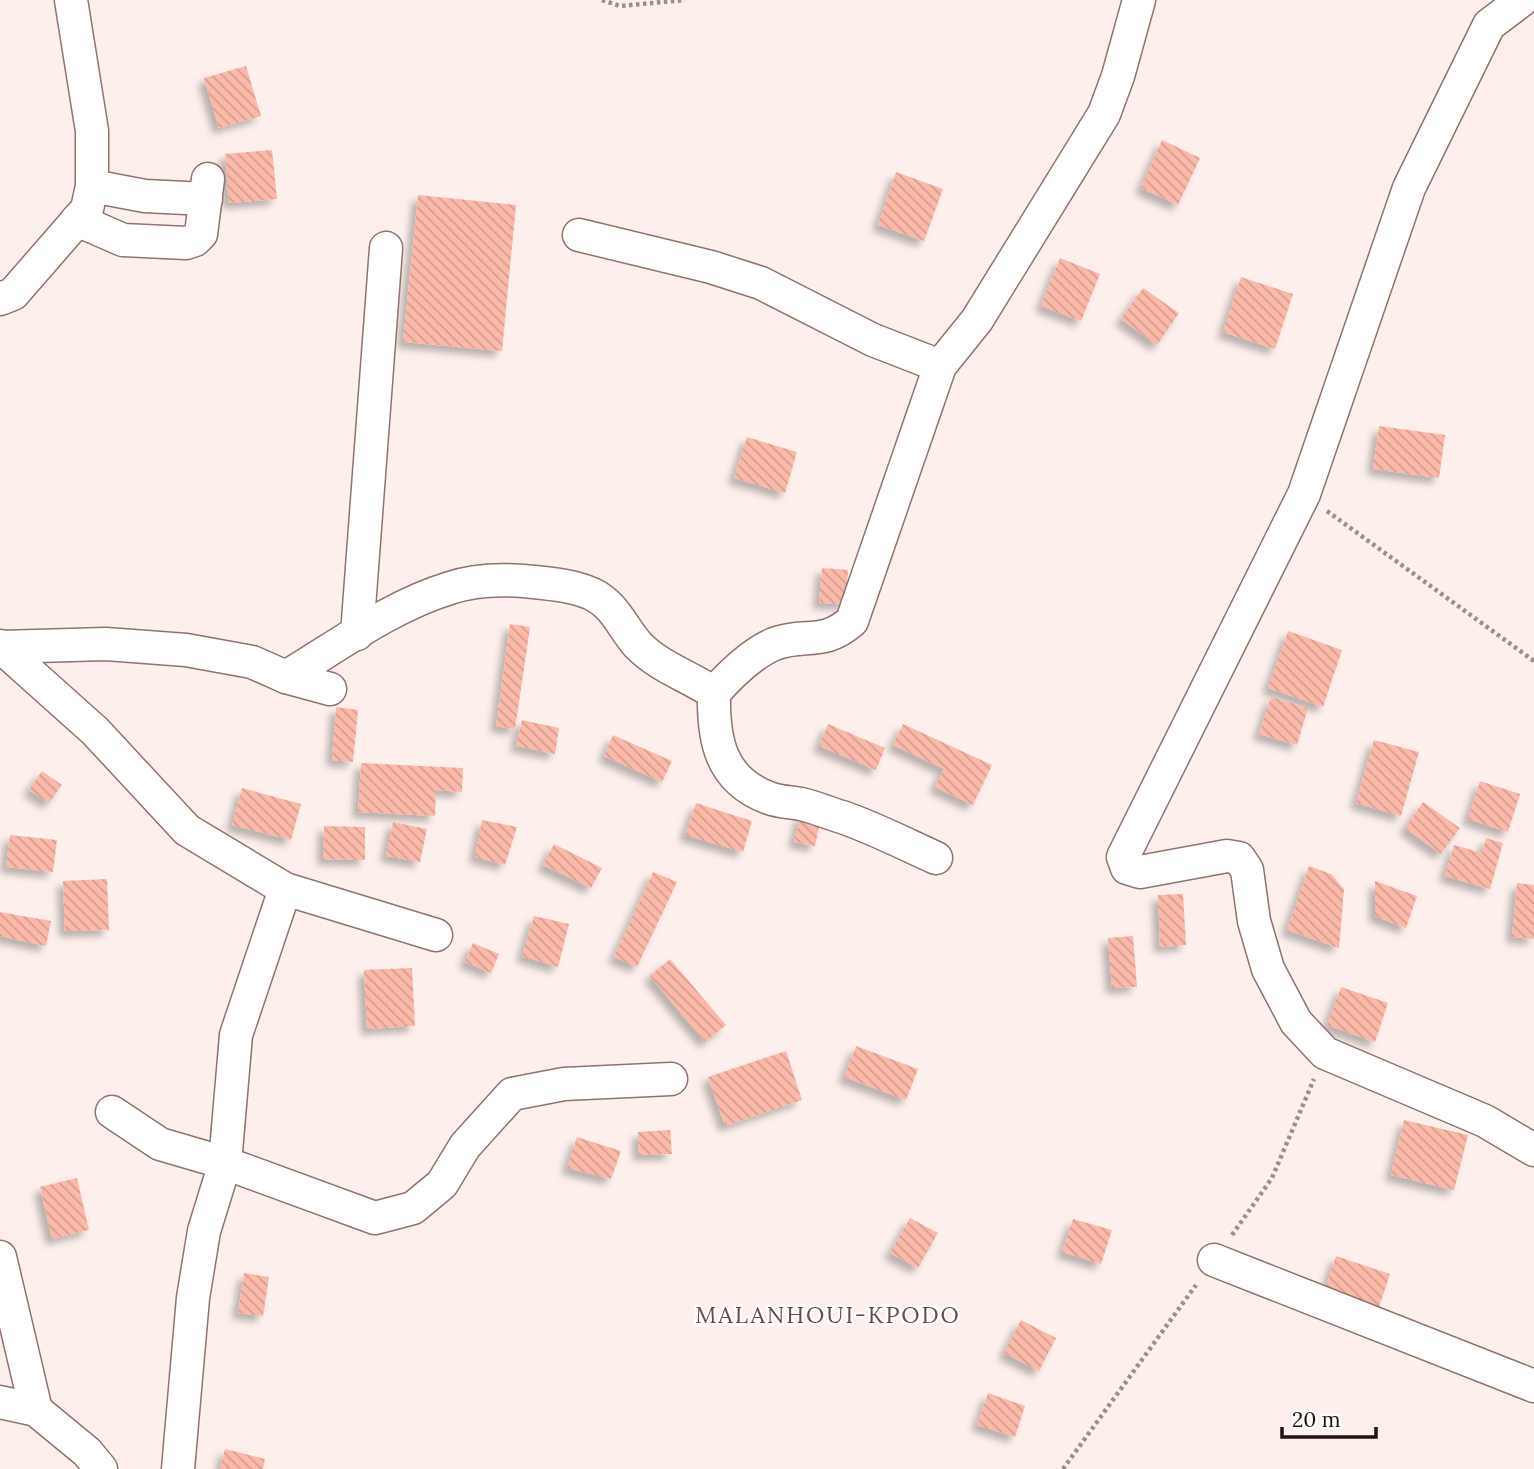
<svg xmlns="http://www.w3.org/2000/svg" width="1534" height="1469" viewBox="0 0 1534 1469" font-family="Lora,serif">
<style>
.building{fill:url(#building-back-hatch);filter:url(#shadow)}
.lines{fill:none;stroke-linecap:round;stroke-linejoin:round}
.minor-casing{stroke:#8f736c;stroke-width:35}
.path{stroke:#9b8f8b;stroke-width:4.5;stroke-dasharray:3.5 3.5;stroke-linecap:butt}
.minor{stroke:#fff;stroke-width:32}
.labels{text-anchor:middle;dominant-baseline:central;stroke-width:5;stroke-linejoin:round;paint-order:stroke}
.quarter-label{font-size:23px;letter-spacing:2px;fill:#654b45;stroke:#fff}
</style>
<defs>
<pattern id="building-back-hatch" width="6" height="6" patternUnits="userSpaceOnUse" patternTransform="scale(1.75)"><rect width="6" height="6" fill="#fab9a9"/><path d="M-1 5l2 2M0 0l6 6M5-1l2 2" fill="none" stroke="#d69e90"/></pattern>
<filter id="shadow"><feDropShadow dx="-6" dy="6" stdDeviation="3.5" flood-color="#0004"/></filter>
</defs>
<rect width="100%" height="100%" fill="#fdf0ec"/>
<g class="building">
<polygon points="246,66 261,116 219,128 204,78"/>
<polygon points="1162,140 1200,158 1178,205 1141,188"/>
<polygon points="272,150 277,199 229,203 225,154"/>
<polygon points="896,172 943,189 924,241 878,225"/>
<polygon points="418,195 516,205 502,351 403,342"/>
<polygon points="1060,258 1100,274 1081,321 1041,306"/>
<polygon points="1241,277 1293,294 1275,349 1223,332"/>
<polygon points="1143,288 1179,313 1157,345 1121,319"/>
<polygon points="1379,426 1445,435 1439,478 1373,469"/>
<polygon points="747,437 797,452 785,493 734,478"/>
<polygon points="822,568 848,570 846,604 819,603"/>
<polygon points="510,624 530,627 515,729 496,726"/>
<polygon points="1288,631 1342,650 1323,707 1268,688"/>
<polygon points="1271,697 1308,708 1297,745 1259,734"/>
<polygon points="336,707 358,710 353,762 332,760"/>
<polygon points="522,720 559,728 555,754 516,746"/>
<polygon points="828,724 885,748 876,770 819,746"/>
<polygon points="903,724 992,765 973,805 935,787 944,769 893,745"/>
<polygon points="613,735 672,761 662,782 604,756"/>
<polygon points="1374,740 1419,752 1401,816 1356,803"/>
<polygon points="361,763 463,768 462,792 436,790 435,816 358,812"/>
<polygon points="42,771 62,785 49,803 29,790"/>
<polygon points="1480,781 1520,794 1508,832 1468,819"/>
<polygon points="242,788 301,804 291,840 232,825"/>
<polygon points="1423,802 1460,828 1441,854 1405,828"/>
<polygon points="696,803 752,821 743,852 685,835"/>
<polygon points="801,814 821,819 815,846 794,842"/>
<polygon points="482,820 517,827 505,865 475,857"/>
<polygon points="393,822 427,829 420,862 386,856"/>
<polygon points="324,826 365,827 365,860 323,859"/>
<polygon points="10,835 57,840 53,872 6,867"/>
<polygon points="1486,838 1503,843 1490,889 1445,876 1454,845 1482,853"/>
<polygon points="554,844 602,868 591,888 543,865"/>
<polygon points="1309,866 1331,874 1344,889 1339,948 1287,930"/>
<polygon points="653,872 677,882 637,967 614,957"/>
<polygon points="107,879 109,930 65,931 63,881"/>
<polygon points="1375,881 1417,896 1406,928 1375,916"/>
<polygon points="1517,883 1534,885 1534,939 1512,937"/>
<polygon points="1183,894 1186,945 1160,947 1158,895"/>
<polygon points="0,912 51,921 46,946 0,936"/>
<polygon points="534,916 569,924 558,967 522,956"/>
<polygon points="1133,936 1137,987 1112,988 1108,938"/>
<polygon points="473,943 499,954 491,973 465,962"/>
<polygon points="670,959 726,1025 705,1042 650,976"/>
<polygon points="412,968 415,1026 367,1029 364,970"/>
<polygon points="1341,987 1388,1003 1375,1042 1327,1025"/>
<polygon points="856,1046 918,1069 906,1100 844,1077"/>
<polygon points="786,1051 802,1100 725,1126 708,1077"/>
<polygon points="1404,1120 1468,1135 1454,1190 1391,1175"/>
<polygon points="670,1130 672,1154 639,1155 638,1132"/>
<polygon points="577,1137 621,1151 611,1179 567,1168"/>
<polygon points="77,1178 89,1230 52,1239 40,1187"/>
<polygon points="910,1218 938,1233 918,1268 890,1253"/>
<polygon points="1073,1219 1112,1230 1101,1264 1062,1252"/>
<polygon points="1336,1256 1390,1274 1378,1310 1324,1292"/>
<polygon points="244,1273 269,1277 263,1316 238,1313"/>
<polygon points="1021,1320 1056,1338 1039,1371 1004,1353"/>
<polygon points="988,1393 1025,1406 1015,1437 977,1425"/>
<polygon points="225,1449 265,1459 263,1469 220,1469"/>
</g>
<g class="lines">
<defs>
<g id="minor">
<polyline points="1522,0 1489,25 1409,188 1304,494 1123,857 1127,868 1140,872 1227,856 1239,858 1247,870 1254,921 1268,969 1296,1022 1325,1053 1485,1121 1534,1150"/>
<polyline points="92,186 145,196 206,199"/>
<polyline points="77,220 123,240 186,243 195,240 201,234 208,179"/>
<polyline points="579,235 711,267 761,283 873,340 940,366"/>
<polyline points="0,299 13,294 87,209 92,186 92,131 71,0"/>
<polyline points="357,634 386,248"/>
<polyline points="0,646 95,731 187,830 285,889 436,935"/>
<polyline points="1,647 106,644 186,650 252,662 286,677 330,689"/>
<path d="M286 677C339 645 391 606 450 588 476 579 507 579 534 582 554 584 574 586 592 594 615 605 622 627 638 645 659 667 689 676 714 693"/>
<path d="M936 858C905 844 874 828 842 817 828 813 815 807 801 804 790 802 779 802 769 798 720 780 713 740 714 693 730 675 751 654 774 644 806 632 822 647 852 621L940 366 977 320 1104 114 1118 76 1139 0"/>
<polyline points="112,1112 160,1144 225,1163 375,1218 413,1208 442,1184 465,1146 512,1094 564,1084 671,1079"/>
<polyline points="0,1257 36,1410"/>
<polyline points="1214,1260 1534,1386"/>
<polyline points="0,1402 36,1410 87,1452 101,1469"/>
<polyline points="178,1469 193,1298 204,1231 225,1163 236,1035 285,889"/>
</g>
</defs>
<use href="#minor" class="minor-casing"/>
<g class="path">
<polyline points="602,0 620,6 685,0"/>
<polyline points="1327,511 1534,661"/>
<polyline points="1232,1235 1272,1178 1314,1079"/>
<polyline points="1063,1469 1196,1285"/>
</g>
<use href="#minor" class="minor"/>
</g>
<g class="labels">
<g class="quarter-label">
<text x="828" y="1314">MALANHOUI-KPODO</text>
</g>
</g>
<path d="M1282 1427v10h94v-10" fill="none" stroke="#1e1310" stroke-width="3.5"/>
<text x="1292" y="1427" font-size="21" fill="#1e1310" stroke="#ffffff" stroke-width="5" paint-order="stroke">20 m</text>
</svg>
